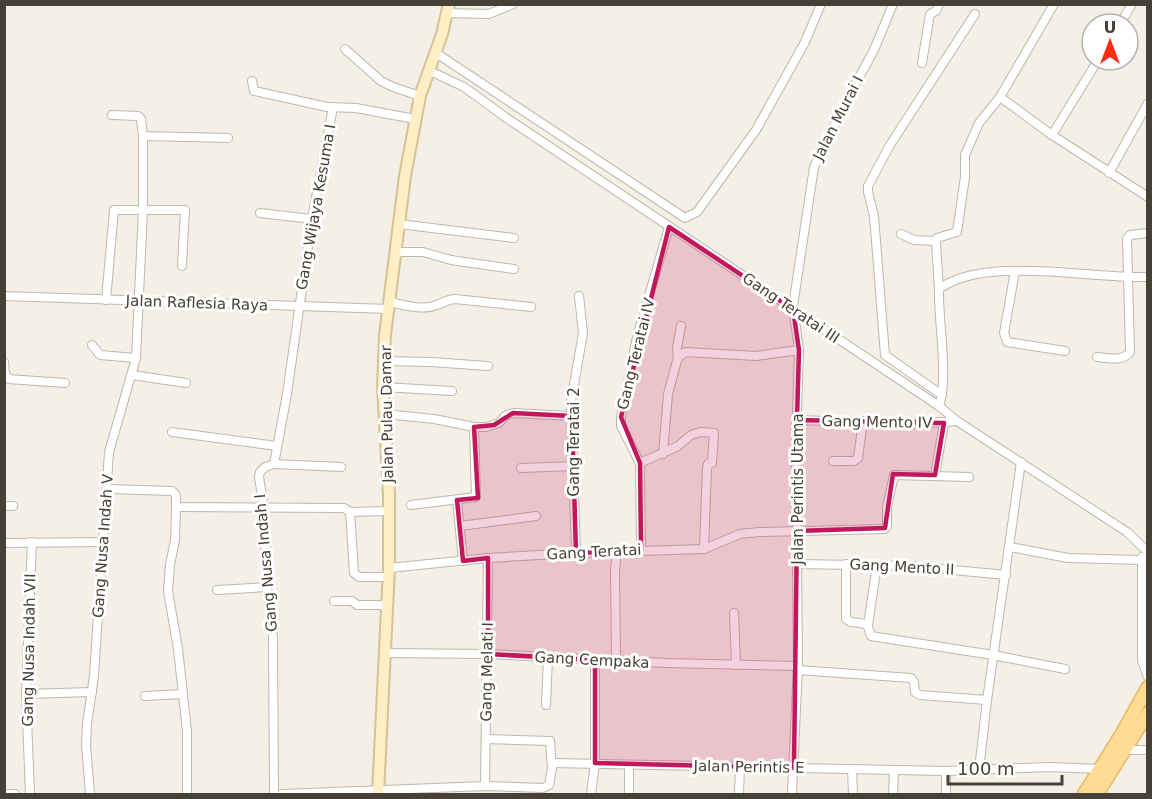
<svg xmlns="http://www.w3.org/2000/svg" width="1152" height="799" viewBox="0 0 1152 799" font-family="'DejaVu Sans',sans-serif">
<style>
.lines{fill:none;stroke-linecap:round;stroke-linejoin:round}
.street-casing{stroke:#c0b7a9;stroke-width:10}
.secondary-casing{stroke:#d6c295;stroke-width:14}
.primary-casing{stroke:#e8b961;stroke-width:15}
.street{stroke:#fff;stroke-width:8}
.secondary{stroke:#ffeec6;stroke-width:10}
.primary{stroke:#ffdc95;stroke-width:12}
.marked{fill:#c2185b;fill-opacity:0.2;stroke:#c2185b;stroke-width:4.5;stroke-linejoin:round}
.labels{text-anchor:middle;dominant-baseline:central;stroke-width:6;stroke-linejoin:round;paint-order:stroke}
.street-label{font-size:15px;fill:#474036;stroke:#fff}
</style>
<rect width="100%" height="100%" fill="#f4efe7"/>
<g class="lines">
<defs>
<g id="street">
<polyline points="447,13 489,14 513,4"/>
<polyline points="1120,24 1132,4"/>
<polyline points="345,49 381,81 393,87 420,96"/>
<polyline points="436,53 685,218 697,212 756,130 805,42 821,4"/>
<polyline points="922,63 930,14 936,11 939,4"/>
<polyline points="430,71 464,87 508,119 939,406 957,421 1127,532 1148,552"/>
<polyline points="252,81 254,91 327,107 356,108 415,119"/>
<polyline points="1000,97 1052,135 1098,60"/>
<polyline points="1052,135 1148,197"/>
<polyline points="143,136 228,138"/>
<polyline points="1109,173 1148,103"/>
<polyline points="260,213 312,219"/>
<polyline points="399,224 514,238"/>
<polyline points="901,234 914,240 936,241 937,238 957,232 965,177 965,155 979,123 1000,97 1054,4"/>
<polyline points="936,241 939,289"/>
<polyline points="396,252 423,252 451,260 514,269"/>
<polyline points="1015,271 1004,333 1007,342 1065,351"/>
<polyline points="4,296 389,309"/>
<polyline points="106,300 114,210 185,210 182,266"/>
<path d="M390 302C405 305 422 311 437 305 444 303 447 299 455 299L531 307"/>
<polyline points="92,345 100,355 136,358"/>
<polyline points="678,357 686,352 756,356 799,350"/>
<path d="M1097 357C1109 358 1122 362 1130 352L1127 239 1130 235 1148 233"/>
<polyline points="384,361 431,362 488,366"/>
<polyline points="4,362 5,373 8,379 65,383"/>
<polyline points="132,375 186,383"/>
<polyline points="383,387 452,391"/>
<polyline points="942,395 885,355 874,216 868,192 868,186 890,145 975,14"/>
<path d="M939 406C949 378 938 322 939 289 984 255 1092 279 1148 277"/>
<polyline points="385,414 434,419 474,427 486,427 499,423 505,416 513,413 572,416"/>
<polyline points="797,420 914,424 957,421"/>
<polyline points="172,432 277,446"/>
<polyline points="663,454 668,394 678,357 677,348 681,326"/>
<polyline points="833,461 854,461 858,458 863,421"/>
<polyline points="640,463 678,446 691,435 701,432 714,433 712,463 708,464 707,468 704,549"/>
<polyline points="274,464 341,467"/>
<polyline points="521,468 575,466"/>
<polyline points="935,475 944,423"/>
<polyline points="108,489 172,491 176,495 176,507 180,507 344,508 350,512 389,511"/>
<polyline points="457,500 463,561"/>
<polyline points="411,505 476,497 474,427"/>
<polyline points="4,506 13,506"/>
<polyline points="176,507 175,540 170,565 168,591 178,649 187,731 187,794"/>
<polyline points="350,512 354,573 359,577 388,577"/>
<polyline points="460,526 536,516"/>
<polyline points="4,543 104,542"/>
<polyline points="1010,547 1068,558 1141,560"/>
<polyline points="641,550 640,463 621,426 621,417 637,337 669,227"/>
<polyline points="576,553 571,402 583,333 579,296"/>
<polyline points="1142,557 1142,661 1148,677"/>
<polyline points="798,564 911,566 1006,575"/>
<polyline points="846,564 846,619 851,622 867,624 871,636 993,655 1065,669"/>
<polyline points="389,568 488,558 576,553 704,549 740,534 759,532 884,529 887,527 887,507 894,475 969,477"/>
<polyline points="217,590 267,587"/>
<polyline points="334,601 352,601 357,605 387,605"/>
<polyline points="734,613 736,665"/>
<polyline points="868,625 877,565"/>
<polyline points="385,653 488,654 666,663 798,666"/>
<polyline points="616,660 615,570 617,552"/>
<polyline points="797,670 911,678 914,682 915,692 920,695 987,700"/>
<polyline points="26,694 92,692"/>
<polyline points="145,696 183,694"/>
<polyline points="546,705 548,658"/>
<polyline points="1124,750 1148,750"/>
<polyline points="552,763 946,771 1049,767 1100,769"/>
<polyline points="852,769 853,794"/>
<polyline points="979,770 987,700 1021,462"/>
<polyline points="946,771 946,794"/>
<polyline points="485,786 488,558"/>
<polyline points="4,794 15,794"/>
<polyline points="30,794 26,694 32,542"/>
<polyline points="90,794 86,745 87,724 94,676 109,452 136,358 143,210 143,136 141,119 138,116 112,115"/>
<polyline points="274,794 273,638 267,587 264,509 259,477 260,472 265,467 274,464 287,394 312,219 333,107"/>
<polyline points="282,794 485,786 543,788 549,785 552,768 550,741 486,739"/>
<polyline points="591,794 595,763 595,660"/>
<polyline points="629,794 629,765"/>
<polyline points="739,794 740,767"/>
<polyline points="792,794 798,666 796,443 799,350 793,306 814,167 844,105 874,50 893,4"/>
<polyline points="893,794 894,770"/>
</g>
<polyline id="secondary" points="378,794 389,568 389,495 383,387 385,335 405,176 420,96 442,34 449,4"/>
<g id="primary">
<polyline points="1084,794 1121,735 1148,687"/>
<polyline points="1097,794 1148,713"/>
</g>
</defs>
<use href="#street" class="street-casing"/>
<use href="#secondary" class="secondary-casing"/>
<use href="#primary" class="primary-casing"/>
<use href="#street" class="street"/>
<use href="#secondary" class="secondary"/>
<use href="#primary" class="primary"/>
</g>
<path class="marked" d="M669 227 793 309 799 350 797 420 944 423 935 475 893 474 885 528 797 531 794 768 595 763V660L488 654V558L463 561 457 500 478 498 474 427 494 425 513 413 572 416 576 553 641 550 640 463 621 417Z"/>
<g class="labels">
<g class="street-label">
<text transform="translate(838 118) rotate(-63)">Jalan Murai I</text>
<text transform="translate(316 207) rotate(-80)">Gang Wijaya Kesuma I</text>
<text transform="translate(197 303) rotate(2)">Jalan Raflesia Raya</text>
<text transform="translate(791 308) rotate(34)">Gang Teratai III</text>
<text transform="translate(636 354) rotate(-76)">Gang Teratai IV</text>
<text transform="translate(387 414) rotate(-91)">Jalan Pulau Damar</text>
<text transform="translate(877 422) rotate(1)">Gang Mento IV</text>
<text transform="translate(574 442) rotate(-90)">Gang Teratai 2</text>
<text transform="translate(798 489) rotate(-90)">Jalan Perintis Utama</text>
<text transform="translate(103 546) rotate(-86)">Gang Nusa Indah V</text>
<text transform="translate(594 552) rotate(-3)">Gang Teratai</text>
<text transform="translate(266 563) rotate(-95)">Gang Nusa Indah I</text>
<text transform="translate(902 567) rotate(3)">Gang Mento II</text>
<text transform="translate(29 650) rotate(-89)">Gang Nusa Indah VII</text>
<text transform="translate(592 660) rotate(3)">Gang Cempaka</text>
<text transform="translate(487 672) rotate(-89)">Gang Melati I</text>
<text transform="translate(749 767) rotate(1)">Jalan Perintis E</text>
</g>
</g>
<rect width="1152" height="799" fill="none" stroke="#474036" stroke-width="12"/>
<g transform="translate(1110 42)"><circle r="28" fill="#ffffff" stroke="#b5b3af" stroke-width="1.5"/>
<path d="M0-4.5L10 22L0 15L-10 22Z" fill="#ff2b13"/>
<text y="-9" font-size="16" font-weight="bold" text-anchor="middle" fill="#474036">U</text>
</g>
<path d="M948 775v9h114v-9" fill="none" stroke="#474036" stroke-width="3"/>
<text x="957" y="775" font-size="18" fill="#474036" stroke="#ffffff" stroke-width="4.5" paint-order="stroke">100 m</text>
</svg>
